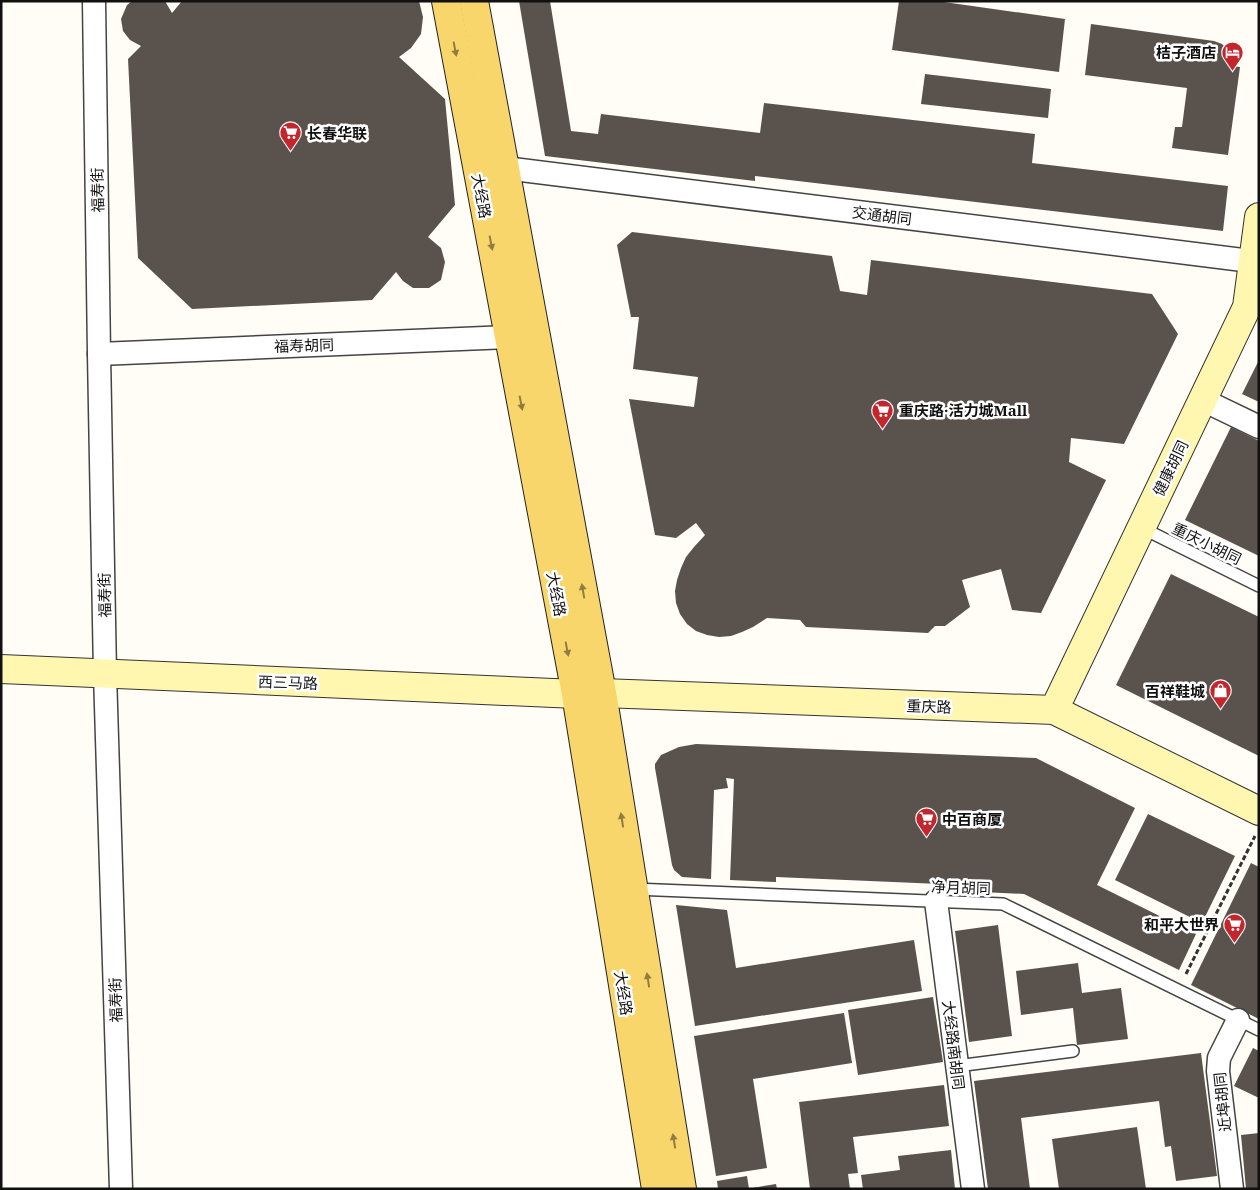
<svg xmlns="http://www.w3.org/2000/svg" width="1260" height="1190" viewBox="0 0 1260 1190" font-family="'Noto Serif','Noto Sans SC',serif">
<style>
.building{fill:#5a524d}
.lines{fill:none;stroke-linecap:round;stroke-linejoin:round}
.lane-casing{stroke:#444;stroke-width:14}
.street-casing{stroke:#444;stroke-width:25}
.secondary-casing{stroke:#333;stroke-width:30}
.primary-casing{stroke:#222;stroke-width:30}
.path{stroke:#333;stroke-width:3;stroke-dasharray:5 2.5;stroke-linecap:butt}
.lane{stroke:#fff;stroke-width:11}
.street{stroke:#fff;stroke-width:22}
.secondary{stroke:#fff6b0;stroke-width:28}
.primary{stroke:#f9d66b;stroke-width:28}
.oneway{fill:#917d42}
.labels{text-anchor:middle;dominant-baseline:central;stroke-width:5;stroke-linejoin:round;paint-order:stroke}
.poi-label{font-size:15px;font-weight:bold;fill:#111;stroke:#fff;text-anchor:end}
.street-label{font-size:15px;fill:#111;stroke:#fff}
</style>
<rect width="100%" height="100%" fill="#fffdf5"/>
<g class="building">
<polygon points="132,1 165,1 172,13 182,1 419,1 423,17 421,34 411,48 399,57 445,99 455,205 428,237 441,248 445,262 441,280 429,288 413,288 403,281 396,272 372,300 192,309 138,258 128,59 141,46 130,40 123,31 121,19 127,5"/>
<polygon points="519,1 550,1 571,131 598,134 601,114 760,133 764,103 1035,134 1032,163 1228,186 1223,231 755,176 755,181 545,156"/>
<polygon points="899,1 937,1 1065,19 1059,72 892,50"/>
<polygon points="1091,24 1214,41 1222,44 1228,50 1231,58 1232,66 1240,67 1228,155 1172,148 1175,127 1182,127 1187,88 1085,75"/>
<polygon points="925,74 1051,89 1048,118 921,104"/>
<polygon points="632,232 832,256 840,291 867,295 871,260 1152,294 1178,334 1124,444 1071,438 1069,462 1106,480 1041,613 1012,610 1001,569 962,580 970,607 945,626 935,626 928,633 806,627 800,620 767,618 753,627 742,632 731,636 719,637 707,635 696,631 687,624 680,614 676,603 675,591 677,580 681,568 686,557 694,547 705,535 696,523 676,538 655,535 629,399 694,407 698,377 633,369 639,317 631,317 617,245"/>
<polygon points="1259,360 1259,402 1242,394"/>
<polygon points="1231,427 1259,441 1259,556 1185,520"/>
<polygon points="1171,574 1259,617 1259,756 1116,685"/>
<polygon points="696,744 1036,758 1135,808 1097,885 1196,934 1179,970 1024,894 940,890 940,884 776,877 776,882 730,880 734,779 726,778 728,788 714,790 711,879 682,877 674,870 672,865 655,768 655,764 661,755 679,747"/>
<polygon points="1148,814 1235,856 1202,923 1115,880"/>
<polygon points="1251,863 1259,867 1259,1019 1191,985"/>
<polygon points="676,905 727,910 736,968 914,940 922,991 695,1026"/>
<polygon points="998,925 1012,1036 969,1042 955,931"/>
<polygon points="1078,963 1082,993 1121,988 1128,1039 1077,1045 1073,1008 1021,1015 1016,971"/>
<polygon points="933,997 943,1062 858,1075 848,1010"/>
<polygon points="844,1013 852,1063 753,1079 767,1168 716,1176 694,1036"/>
<polygon points="1253,1048 1259,1051 1259,1098 1234,1086"/>
<polygon points="1201,1053 1217,1176 1176,1181 1171,1146 1165,1147 1159,1101 1021,1118 1030,1189 988,1189 974,1081"/>
<polygon points="944,1085 949,1126 853,1137 858,1173 848,1174 850,1189 810,1189 799,1102"/>
<polygon points="1137,1127 1146,1189 1059,1189 1052,1139"/>
<polygon points="1259,1133 1259,1189 1246,1189 1241,1135"/>
<polygon points="951,1150 955,1189 863,1189 861,1175 900,1170 898,1156"/>
<polygon points="747,1176 749,1189 718,1189 717,1181"/>
<polygon points="776,1184 777,1189 752,1189 752,1188"/>
</g>
<g class="lines">
<defs>
<g id="lane">
<polyline points="1142,528 1259,586"/>
<polyline points="634,889 1003,904 1259,1030"/>
<polyline points="957,1066 1073,1051"/>
</g>
<g id="street">
<polyline points="94,1 99,354 105,674 121,1189"/>
<polyline points="505,168 1259,262"/>
<polyline points="99,354 509,337"/>
<polyline points="1203,400 1259,427"/>
<polyline points="936,901 973,1189"/>
<polyline points="1232,1189 1218,1071 1219,1058 1238,1020"/>
</g>
<g id="secondary">
<polyline points="1,669 576,694 602,693 1054,710 1259,811"/>
<polyline points="1054,710 1247,307 1259,217"/>
</g>
<g id="primary">
<polyline points="446,1 576,694 656,1189"/>
<polyline points="474,1 602,693 682,1189"/>
</g>
</defs>
<use href="#lane" class="lane-casing"/>
<use href="#street" class="street-casing"/>
<use href="#secondary" class="secondary-casing"/>
<use href="#primary" class="primary-casing"/>
<polyline class="path" points="1186,974 1255,836"/>
<use href="#lane" class="lane"/>
<use href="#street" class="street"/>
<use href="#secondary" class="secondary"/>
<use href="#primary" class="primary"/>
</g>
<defs><path id="oneway-solid" d="M-6-.8H1V-3.2L6.5 0L1 3.2V.8H-6Z" transform="scale(1.25)"/></defs>
<g class="oneway">
<use href="#oneway-solid" transform="translate(455 49) rotate(79)"/>
<use href="#oneway-solid" transform="translate(491 243) rotate(79)"/>
<use href="#oneway-solid" transform="translate(521 403) rotate(79)"/>
<use href="#oneway-solid" transform="translate(583 591) rotate(-100)"/>
<use href="#oneway-solid" transform="translate(567 649) rotate(79)"/>
<use href="#oneway-solid" transform="translate(622 820) rotate(-99)"/>
<use href="#oneway-solid" transform="translate(648 980) rotate(-99)"/>
<use href="#oneway-solid" transform="translate(674 1141) rotate(-99)"/>
</g>
<defs>
<symbol id="hotel-pin" viewBox="-11 -11 22 30"><path d="M0 17L-7.5 6A9.5 9.5 0 1 1 7.5 6Z" fill="#c4262e" stroke="#fff"/><path d="M-6-4.5h1.5V1H6V5H4.5V3h-9V5H-6ZM-4 0a1.8 1.8 0 1 1 3.6 0ZM.5 0V-2.5h3Q6-2.5 6 0Z" fill="#fff"/></symbol>
<symbol id="supermarket-pin" viewBox="-11 -11 22 30"><path d="M0 17L-7.5 6A9.5 9.5 0 1 1 7.5 6Z" fill="#c4262e" stroke="#fff"/><path d="M-6-5.5h2.5l.6 2H6L4.5 2H-2.5L-4.4-4H-6ZM-1.5 3.2a1.3 1.3 0 1 0 .1 0ZM3 3.2a1.3 1.3 0 1 0 .1 0Z" fill="#fff"/></symbol>
<symbol id="shop-pin" viewBox="-11 -11 22 30"><path d="M0 17L-7.5 6A9.5 9.5 0 1 1 7.5 6Z" fill="#c4262e" stroke="#fff"/><path d="M-5-2.5h2.3a2.7 3.5 0 0 1 5.4 0H5L5.5 6h-11ZM-1.5-2.5h3a1.5 2.3 0 0 0-3 0Z" fill="#fff"/></symbol>
</defs>
<g fill-rule="evenodd">
<use href="#hotel-pin" x="1220" y="40" width="25" height="34"/>
<use href="#supermarket-pin" x="278" y="120" width="25" height="34"/>
<use href="#supermarket-pin" x="870" y="398" width="25" height="34"/>
<use href="#shop-pin" x="1208" y="678" width="25" height="34"/>
<use href="#supermarket-pin" x="914" y="806" width="25" height="34"/>
<use href="#supermarket-pin" x="1222" y="912" width="25" height="34"/>
</g>
<g class="labels">
<g class="poi-label">
<text x="1216" y="52">桔子酒店</text>
<text x="307" y="133" text-anchor="start">长春华联</text>
<text x="899" y="410" text-anchor="start">重庆路·活力城Mall</text>
<text x="1205" y="691">百祥鞋城</text>
<text x="942" y="819" text-anchor="start">中百商厦</text>
<text x="1219" y="924">和平大世界</text>
</g>
<g class="street-label">
<text transform="translate(97 190) rotate(-91)">福寿街</text>
<text transform="translate(482 196) rotate(79)">大经路</text>
<text transform="translate(882 215) rotate(7)">交通胡同</text>
<text transform="translate(304 345) rotate(-2)">福寿胡同</text>
<text transform="translate(1170 468) rotate(-64)">健康胡同</text>
<text transform="translate(1207 543) rotate(26)">重庆小胡同</text>
<text transform="translate(557 594) rotate(79)">大经路</text>
<text transform="translate(104 595) rotate(-91)">福寿街</text>
<text transform="translate(288 682) rotate(2)">西三马路</text>
<text transform="translate(929 706) rotate(2)">重庆路</text>
<text transform="translate(961 887) rotate(2)">净月胡同</text>
<text transform="translate(624 993) rotate(81)">大经路</text>
<text transform="translate(115 1000) rotate(-92)">福寿街</text>
<text transform="translate(954 1045) rotate(83)">大经路南胡同</text>
<text transform="translate(1222 1102) rotate(-96)">近埠胡同</text>
</g>
</g>
<rect width="1260" height="1190" fill="none" stroke="#111111" stroke-width="5"/>
</svg>
